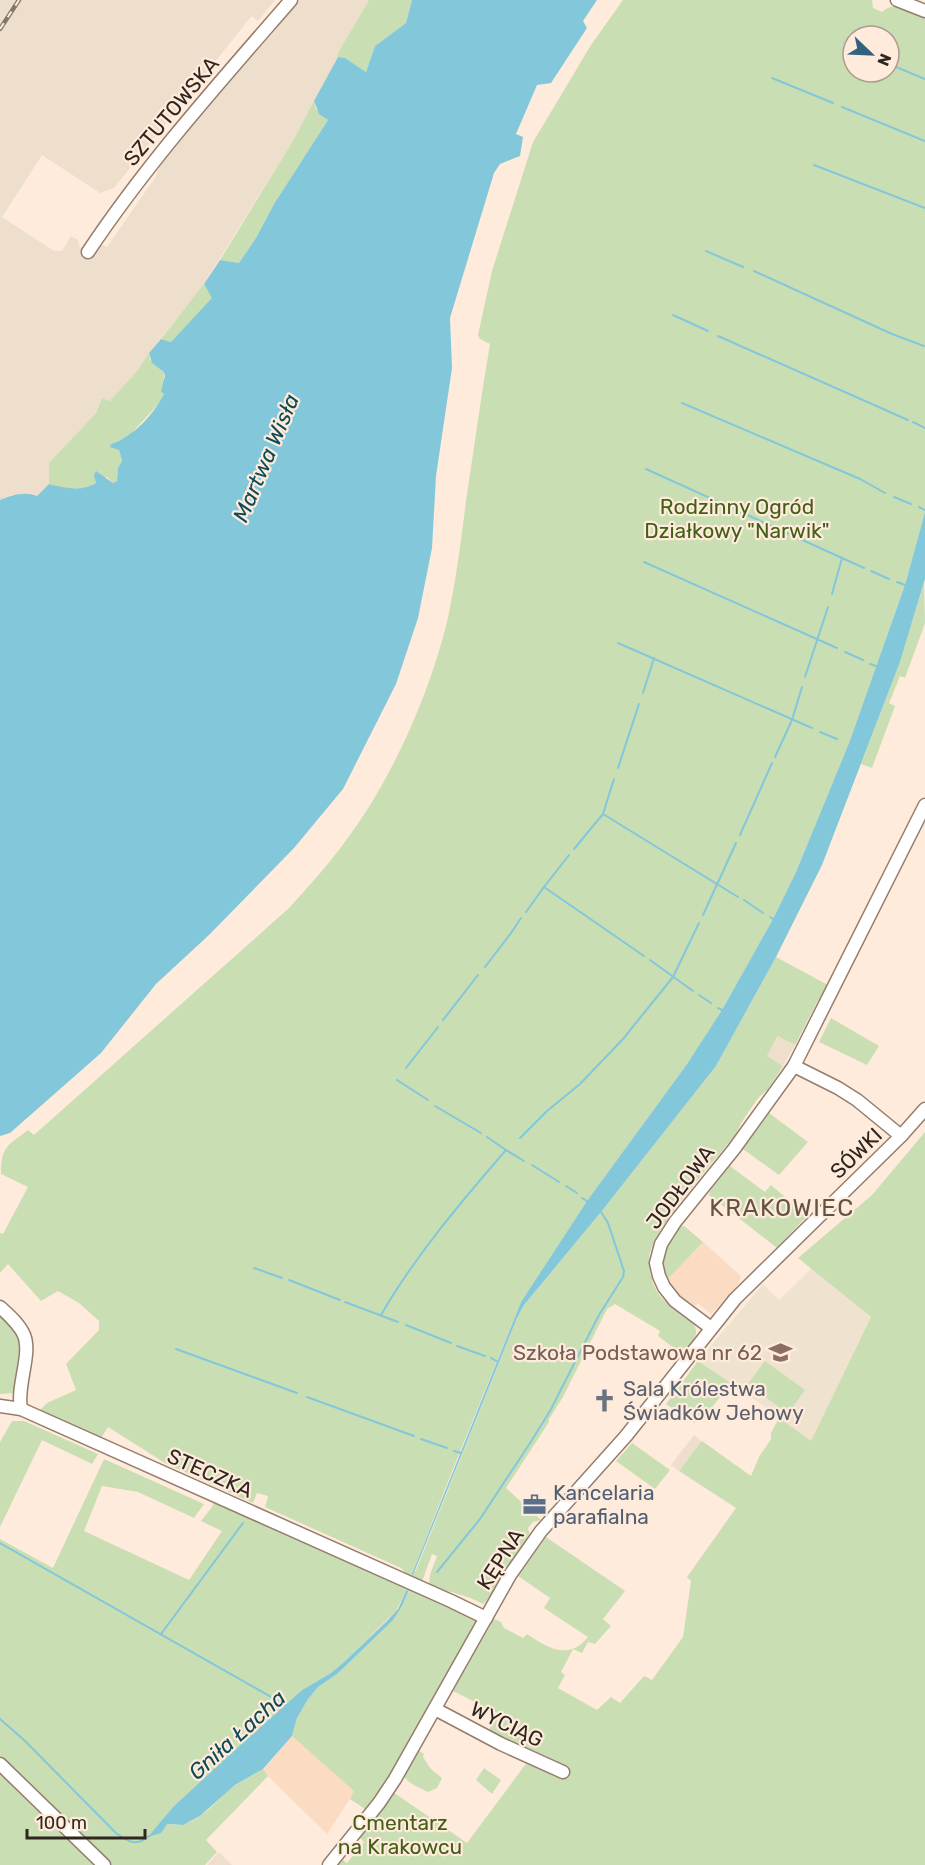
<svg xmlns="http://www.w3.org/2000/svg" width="925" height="1865" viewBox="0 0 925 1865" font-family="Rubik,sans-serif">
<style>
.built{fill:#fbdcc3}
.industrial{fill:#eddfcb}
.education{fill:#efe3cf}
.green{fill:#cadeb3;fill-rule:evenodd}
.water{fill:#83c7da}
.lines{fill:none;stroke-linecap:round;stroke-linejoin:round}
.stream{stroke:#83c7da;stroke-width:2}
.minor-casing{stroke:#947d6c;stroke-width:15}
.minor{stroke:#fff;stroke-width:12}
.rail-casing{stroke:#83766b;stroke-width:4.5}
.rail{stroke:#ffebdb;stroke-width:2;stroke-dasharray:7;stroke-linecap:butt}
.labels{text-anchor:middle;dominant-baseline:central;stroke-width:4.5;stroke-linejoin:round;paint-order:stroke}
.street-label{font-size:21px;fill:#2f261f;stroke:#ffebdb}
.park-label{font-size:21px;fill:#435f16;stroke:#ffebdb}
.education-label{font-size:21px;fill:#785e54;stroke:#ffebdb;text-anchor:end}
.worship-label{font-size:21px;fill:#5b616d;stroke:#ffebdb;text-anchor:start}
.service-label{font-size:21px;fill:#4e5e75;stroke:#ffebdb;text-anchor:start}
.water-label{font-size:22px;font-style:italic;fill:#0e4b59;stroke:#ffebdb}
.quarter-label{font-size:24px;letter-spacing:1.5px;fill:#665241;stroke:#ffebdb}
</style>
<rect width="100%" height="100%" fill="#ffebdb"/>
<g class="built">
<polygon points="703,1242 741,1276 738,1285 711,1314 698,1303 695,1306 674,1292 667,1280"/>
<polygon points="292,1736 355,1791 327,1834 268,1776 263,1770"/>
</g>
<g class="industrial">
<polygon points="0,0 275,0 258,21 252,16 250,18 114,188 100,193 42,155 2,217 54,251 62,251 71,236 78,240 79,246 93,255 100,244 107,247 155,178 162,161 215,98 300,0 369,0 338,53 338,57 294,139 200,290 149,353 137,371 110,401 102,398 96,413 49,463 49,484 37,496 33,494 11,495 0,500"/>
<polygon points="779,1036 795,1045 783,1066 767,1056"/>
<polygon points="694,1435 702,1442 679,1471 671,1465"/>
<polygon points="219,1852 232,1865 207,1865"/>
</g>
<polygon class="education" points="812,1268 871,1317 811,1442 739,1388 698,1361 763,1284 779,1300"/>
<g class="green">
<polygon points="369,0 412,0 406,23 375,46 366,72 345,58 338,57 338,53"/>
<path d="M623 0H872L873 8 882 12C895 0 910 10 925 16V512L905 585 849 743 796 872 773 919 722 1010 687 1064 587 1201 521 1302 451 1474 412 1574 416 1570 517 1318 524 1305 601 1212 716 1066 776 957 828 985 822 998 818 1000 795 1045 778 1036 767 1056 783 1066 768 1089 758 1098 741 1123 736 1134C716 1159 652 1229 649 1258 648 1270 653 1288 661 1297 669 1307 696 1317 696 1331 697 1339 687 1348 682 1354L658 1336 660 1331 615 1304 607 1309 563 1397 549 1419V1422L506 1488 541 1520 533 1522 528 1528 530 1536 505 1572 490 1597 483 1604C466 1595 449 1591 430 1587 427 1577 434 1565 437 1556L432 1554 423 1579 420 1582 408 1578 407 1574 401 1568 265 1507 268 1496 257 1493 253 1503 165 1463 108 1427 101 1438 97 1440 36 1414 47 1403 76 1390 66 1364 99 1330V1321L79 1303 58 1291 41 1301 8 1264 0 1273V1233L3 1234 28 1187 1 1174C1 1147 7 1146 28 1130L34 1135 289 908C309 886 329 864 347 839 392 779 429 695 447 622 456 582 461 541 466 501 474 448 481 396 490 344L480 339 478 335 492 271 533 142 591 45ZM853 36H889V72H853Z"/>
<polygon points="314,101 316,109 328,120 274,204 256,238 239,263 220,260 294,139"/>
<polygon points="204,284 213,298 171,342 161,339"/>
<polygon points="149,353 150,360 164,372 164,394 160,402 129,436 111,444 119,450 122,462 118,468 117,481 113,483 107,477 89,488 63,489 49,484 49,463 96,413 102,398 110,401 137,371"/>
<polygon points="924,583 925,623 905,678 900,676 889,703 895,706 872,768 861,764 900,662"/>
<polygon points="831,1018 879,1046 867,1065 819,1042"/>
<polygon points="769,1113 808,1142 779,1175 743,1149"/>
<path d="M925 1132V1865H336L342 1859 347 1863 364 1842 359 1837 393 1792 467 1843 534 1753 488 1732 497 1713 453 1691 494 1619 501 1622 504 1628 523 1638 527 1634C547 1648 569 1661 588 1637L544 1608 550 1598 518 1576 546 1537 625 1591 603 1619 611 1626 595 1644 588 1642 582 1653 573 1649 561 1672 565 1675 558 1688 597 1710 611 1697 620 1703 644 1676 652 1680 683 1637 691 1581 687 1577 736 1508 679 1471 702 1441 751 1476 759 1457 771 1439V1433L779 1418 811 1441 871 1317 798 1258 872 1195Z"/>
<polygon points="730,1166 765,1192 771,1185 807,1216 777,1248 709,1195 710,1191"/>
<path d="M684 1226 703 1242 667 1280C657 1261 667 1243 679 1227Z"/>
<polygon points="0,1316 15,1332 20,1344 14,1393 0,1394"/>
<polygon points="698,1361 731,1383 706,1415 702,1412 694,1423 666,1404"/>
<polygon points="765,1361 805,1390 788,1414 748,1384"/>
<polygon points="12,1421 24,1421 98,1454 92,1464 42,1440 0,1527 0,1442"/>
<polygon points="632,1443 670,1470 655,1489 616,1461"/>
<path d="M104 1459 204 1504 194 1518 138 1492 102 1486 84 1531 189 1580 222 1531 201 1521 212 1507 215 1499 475 1618 476 1623 400 1756 384 1783 365 1809 350 1799 354 1791 292 1736 297 1718 308 1699 318 1687 337 1674 402 1606 409 1591H406L396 1611 344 1662 331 1673 302 1690 173 1807 164 1818 168 1824C195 1831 215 1801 234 1786 243 1780 254 1775 263 1769L268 1776 206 1840 217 1852 205 1865H111L0 1758V1539L53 1568Z"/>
<path d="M417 1749 424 1754 423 1757 431 1769 442 1778 437 1788 428 1792C419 1787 408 1784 403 1775Z"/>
<polygon points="484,1768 501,1780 492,1794 476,1780"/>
<polygon points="0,1771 98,1865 0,1865"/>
</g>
<g class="water">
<path d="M412 0H597L583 21 587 28 551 83 537 85 516 134 523 137 520 156 500 164 494 173 450 318 452 368 436 476 432 548 418 618 396 684 343 789 294 848 210 934 156 984 101 1053 10 1133 0 1136V500C11 495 25 491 37 496L49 484C64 488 82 492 96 483L94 475 96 471 113 483 117 481 118 468 122 461 119 450 110 447 111 444C133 437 154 414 164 394L161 391 165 376 164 372 152 363 149 353 161 339 171 342 212 298 204 284 220 260 239 263 256 238 274 204 328 120 319 114 314 101 338 57 345 58 366 72 375 46 406 23Z"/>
<polygon points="925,512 925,579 900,662 822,865 776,957 716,1066 601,1212 524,1305 517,1318 413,1575 412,1574 521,1302 587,1201 687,1064 722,1010 773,919 796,872 849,743 905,585"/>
<polygon points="409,1590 402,1606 393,1620 337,1674 318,1687 308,1699 297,1718 292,1736 263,1769 235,1785 200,1816 183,1825 167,1824 161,1833 148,1837 173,1807 225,1759 302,1690 331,1673 344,1662 387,1621 398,1609 406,1591"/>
</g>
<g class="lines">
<g class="stream">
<polyline points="889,64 925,79"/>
<polyline points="772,78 833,103"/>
<polyline points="842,107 925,141"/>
<polyline points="814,165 925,208"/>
<polyline points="706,251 743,267"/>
<polyline points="754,271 892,334 924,346"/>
<polyline points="673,315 708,331"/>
<polyline points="718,336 908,420"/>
<polyline points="682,403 860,479 885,493"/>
<polyline points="913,422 925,428"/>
<polyline points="646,469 864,568"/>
<polyline points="894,497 911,504"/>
<polyline points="919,507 925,510"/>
<polyline points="644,562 837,648"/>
<polyline points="871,571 889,579"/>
<polyline points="897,582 905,585"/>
<polyline points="832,594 842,558"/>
<polyline points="618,643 812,728"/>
<polyline points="845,652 863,660"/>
<polyline points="870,664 876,666"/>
<polyline points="805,677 828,607"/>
<polyline points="643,693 654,658"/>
<polyline points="820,732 837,739"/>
<polyline points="775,757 792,720 802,687"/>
<polyline points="618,768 639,704"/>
<polyline points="614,779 603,814 738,897"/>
<polyline points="740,835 772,763"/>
<polyline points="574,849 603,814"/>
<polyline points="569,855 544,887 644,956"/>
<polyline points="744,900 763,913"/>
<polyline points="526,912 544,887"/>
<polyline points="703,915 736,843"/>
<polyline points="770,917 773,919"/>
<polyline points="650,960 693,991"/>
<polyline points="485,967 511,933 521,918"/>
<polyline points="699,995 711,1003"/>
<polyline points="718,1008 722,1010"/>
<polyline points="443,1020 478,975"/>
<polyline points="406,1068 438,1027"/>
<polyline points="397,1080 428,1100"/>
<polyline points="435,1106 481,1133"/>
<polyline points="487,1137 506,1150"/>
<polyline points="520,1138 547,1111 580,1084 623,1039 673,977 699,923"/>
<polyline points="532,1165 559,1182"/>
<polyline points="566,1186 577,1193"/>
<polyline points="582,1198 587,1201"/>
<polyline points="254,1268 282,1278"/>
<polyline points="289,1280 340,1300"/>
<polyline points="345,1302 398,1322"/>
<path d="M381 1315C415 1256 461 1202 506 1150L524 1161"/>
<polyline points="406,1325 451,1343"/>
<polyline points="457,1346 485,1356"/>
<polyline points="176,1349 297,1393"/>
<polyline points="491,1358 498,1362"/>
<polyline points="307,1397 414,1436"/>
<polyline points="421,1439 447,1448"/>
<polyline points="454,1451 461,1453"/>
<polyline points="0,1543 287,1706"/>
<polyline points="437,1572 480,1519 532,1440 550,1411 599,1315 623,1277 624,1271 608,1223 601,1212"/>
<polyline points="161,1634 243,1523"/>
<path d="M0 1719 24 1740 116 1833C129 1842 136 1847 149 1836"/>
</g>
<defs>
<g id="minor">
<polyline points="897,0 925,11"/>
<path d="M88 252C148 162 220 82 291 0"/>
<polyline points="794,1066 838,1088 857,1100 901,1136"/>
<path d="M0 1307C9 1315 19 1324 24 1335 32 1354 16 1387 21 1409"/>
<polyline points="711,1328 675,1301 664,1287 659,1276 656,1263 661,1244 675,1222 734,1149 794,1066 925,805"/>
<polyline points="0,1406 21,1409 451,1601 486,1618"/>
<polyline points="435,1709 501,1744 563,1772"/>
<polyline points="0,1764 104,1865"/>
<polyline points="329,1865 379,1803 395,1779 510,1575 541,1531 626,1436 735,1299 901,1136 925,1109"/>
</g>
</defs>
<use href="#minor" class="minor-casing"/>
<use href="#minor" class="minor"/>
<defs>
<polyline id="rail" points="0,29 19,0"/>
</defs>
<use href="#rail" class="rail-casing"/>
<use href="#rail" class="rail"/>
</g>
<defs>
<symbol id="school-bare" viewBox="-9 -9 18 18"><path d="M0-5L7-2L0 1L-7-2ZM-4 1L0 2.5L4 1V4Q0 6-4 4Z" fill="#8d6e63" stroke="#ffebdb" stroke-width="2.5" paint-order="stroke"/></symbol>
<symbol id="church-bare" viewBox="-9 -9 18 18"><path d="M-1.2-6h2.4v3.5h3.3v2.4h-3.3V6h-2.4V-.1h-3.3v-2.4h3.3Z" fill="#6b7280" stroke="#ffebdb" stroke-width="2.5" paint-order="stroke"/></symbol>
<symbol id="office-bare" viewBox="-9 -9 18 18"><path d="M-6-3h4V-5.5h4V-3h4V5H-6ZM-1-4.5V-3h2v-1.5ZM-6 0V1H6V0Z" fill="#5c6f8a" stroke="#ffebdb" stroke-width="2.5" paint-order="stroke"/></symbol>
</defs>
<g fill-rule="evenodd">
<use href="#school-bare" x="764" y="1336" width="33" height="33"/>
<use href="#church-bare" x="588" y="1384" width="33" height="33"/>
<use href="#office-bare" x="518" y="1488" width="33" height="33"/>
</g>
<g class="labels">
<g class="street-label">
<text transform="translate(171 111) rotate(-50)">SZTUTOWSKA</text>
<text transform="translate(856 1153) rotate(-44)">SÓWKI</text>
<text transform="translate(680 1187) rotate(-53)">JODŁOWA</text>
<text transform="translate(210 1473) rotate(24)">STECZKA</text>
<text transform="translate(500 1559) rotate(-57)">KĘPNA</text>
<text transform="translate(507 1724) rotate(26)">WYCIĄG</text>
</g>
<g class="park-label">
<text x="737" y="506">Rodzinny Ogród<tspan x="737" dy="24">Działkowy "Narwik"</tspan></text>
<text x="400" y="1822">Cmentarz<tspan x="400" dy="24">na Krakowcu</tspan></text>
</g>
<g class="education-label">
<text x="762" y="1352">Szkoła Podstawowa nr 62</text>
</g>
<g class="worship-label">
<text x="623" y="1388">Sala Królestwa<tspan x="623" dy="24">Świadków Jehowy</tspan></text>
</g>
<g class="service-label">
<text x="553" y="1492">Kancelaria<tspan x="553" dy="24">parafialna</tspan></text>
</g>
<g class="water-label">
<text transform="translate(266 458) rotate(-67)">Martwa Wisła</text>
<text transform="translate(237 1735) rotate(-42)">Gniła Łacha</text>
</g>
<g class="quarter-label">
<text x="782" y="1208">KRAKOWIEC</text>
</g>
</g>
<g transform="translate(871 54) rotate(113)"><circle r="28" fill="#ffebdb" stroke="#ac9c90" stroke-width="1.5"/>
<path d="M0-4.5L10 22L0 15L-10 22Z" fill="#316381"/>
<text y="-9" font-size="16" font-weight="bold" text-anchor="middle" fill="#2f261f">N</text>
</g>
<path d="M27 1829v9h118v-9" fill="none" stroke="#2f261f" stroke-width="3"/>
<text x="36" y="1829" font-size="18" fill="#2f261f" stroke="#ffebdb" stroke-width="4.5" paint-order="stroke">100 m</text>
</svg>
